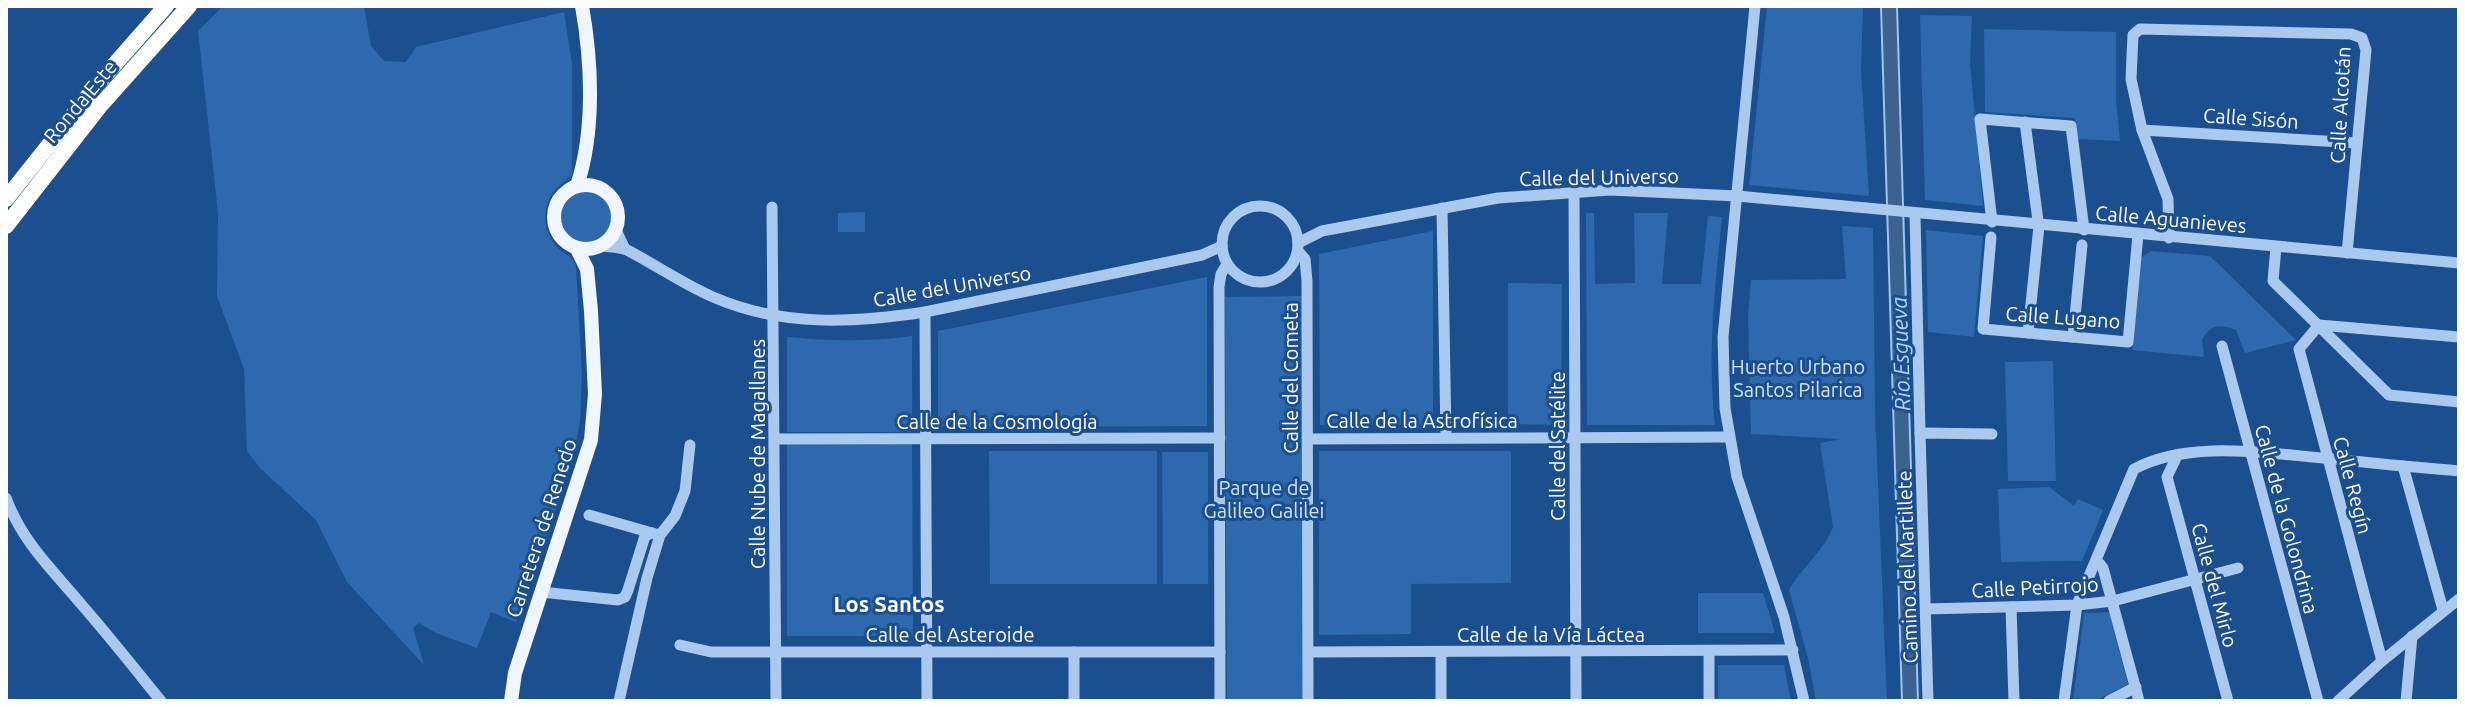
<svg xmlns="http://www.w3.org/2000/svg" width="2465" height="707" viewBox="0 0 2465 707" font-family="Ubuntu,sans-serif">
<style>
.green{fill:#2e69ad}
.water{fill:#3c6290;stroke:#9cc4f0;stroke-width:2}
.lines{fill:none;stroke-linecap:round;stroke-linejoin:round}
.minor{stroke:#a9c9ee;stroke-width:11}
.major{stroke:#f0f6ff;stroke-width:14}
.highway{stroke:#fff;stroke-width:16}
.labels{text-anchor:middle;dominant-baseline:central;stroke-width:6;stroke-linejoin:round;paint-order:stroke}
.street-label{font-size:20px;fill:#fff;stroke:#1b4f8f}
.park-label{font-size:20px;fill:#cfe3fa;stroke:#1b4f8f}
.water-label{font-size:22px;font-style:italic;fill:#b5d3f5;stroke:#1b4f8f}
.neighbourhood-label{font-size:22px;font-weight:bold;fill:#fff;stroke:#1b4f8f}
</style>
<rect width="100%" height="100%" fill="#1b4f8f"/>
<g class="green">
<path d="M223 6H364L371 46 384 61 406 62 416 47 564 12 572 63V174C567 181 559 185 554 191 541 208 543 234 559 249 566 255 573 256 576 266L582 373 580 421 572 464 516 622 491 612 477 648 436 633 419 623 413 628 424 665 347 582 316 520 260 468 247 451 244 369 217 296 218 213 198 31Z"/>
<polygon points="1767,6 1863,6 1861,70 1869,196 1749,185"/>
<polygon points="1920,15 1972,16 1970,63 1983,206 1925,200"/>
<polygon points="1984,29 2116,32 2116,100 2120,141 2078,139 2075,118 1985,112"/>
<circle cx="587" cy="217" r="26"/>
<polygon points="865,212 865,232 838,232 838,213"/>
<path d="M1586 213H1594L1595 284 1635 283 1634 213H1668L1662 284H1701L1708 216 1722 217C1715 287 1707 355 1715 425H1587Z"/>
<path d="M1842 226 1873 228 1875 411 1887 701H1816L1808 658 1789 590C1801 569 1825 549 1833 527L1820 443 1841 439 1751 434 1748 317 1751 280 1846 279Z"/>
<polygon points="1926,230 1983,236 1974,337 1928,332"/>
<polygon points="1433,231 1433,425 1320,425 1319,254"/>
<path d="M2151 251 2210 256 2296 340 2245 353 2236 330C2221 323 2209 325 2202 340L2204 357 2132 350 2141 258Z"/>
<polygon points="1207,277 1207,426 938,427 938,331"/>
<polygon points="1508,283 1562,284 1561,425 1508,424"/>
<polygon points="1302,296 1303,701 1227,701 1225,297"/>
<path d="M912 336V432H787V337C829 341 869 342 912 336Z"/>
<polygon points="2053,361 2056,481 2008,481 2005,362"/>
<polygon points="912,443 913,636 787,636 787,444"/>
<polygon points="989,451 1157,451 1157,584 990,584"/>
<polygon points="1319,451 1511,451 1511,583 1411,584 1411,634 1319,635"/>
<polygon points="1162,452 1208,452 1208,584 1163,584"/>
<polygon points="2049,487 2074,506 2078,499 2103,510 2082,561 2001,562 1998,489"/>
<polygon points="1698,593 1763,593 1775,633 1698,633"/>
<polygon points="2109,612 2128,684 2095,701 2073,701 2084,613"/>
<polygon points="1718,665 1784,665 1791,701 1718,701"/>
</g>
<polygon class="water" points="1881,6 1897,6 1918,701 1902,701"/>
<g class="lines">
<g class="minor">
<polyline points="1755,6 1723,337 1725,408 1737,477 1784,617 1804,701"/>
<polyline points="2025,122 2038,221"/>
<polyline points="2142,130 2357,143"/>
<polyline points="1574,191 1576,701"/>
<circle cx="1260" cy="244" r="38"/>
<polyline points="772,207 776,701"/>
<polyline points="1442,208 1446,436"/>
<polyline points="1915,214 1920,433"/>
<polyline points="1992,222 1980,119 2071,126 2084,230"/>
<polyline points="616,230 625,249"/>
<polyline points="1991,237 1983,329 2128,342 2138,235"/>
<polyline points="2169,238 2168,199 2142,130 2131,79 2133,35 2140,29 2351,34 2362,38 2366,50 2347,253"/>
<polyline points="1298,243 1322,231 1498,198 1610,190 1737,196 2459,263"/>
<path d="M602 246C610 247 620 247 627 250 656 265 683 284 713 297 782 327 853 323 925 312L1202 255 1222 246"/>
<polyline points="2276,247 2273,281 2389,395 2459,402"/>
<polyline points="1298,251 1305,259 1307,281 1308,701"/>
<polyline points="925,312 927,701"/>
<polyline points="2028,333 2039,226"/>
<polyline points="2073,337 2082,245"/>
<polyline points="2222,346 2318,701"/>
<polyline points="775,439 1220,438"/>
<polyline points="1308,439 1729,437"/>
<polyline points="2177,456 2167,477 2228,701"/>
<polyline points="2403,466 2443,610"/>
<path d="M6 498C23 543 51 568 81 604 109 636 135 669 161 701"/>
<polyline points="589,515 652,533"/>
<polyline points="2095,564 2100,564 2103,568 2139,701"/>
<polyline points="541,592 618,600 625,597 628,590 645,536 652,533 660,535"/>
<polyline points="2011,607 2014,701"/>
<polyline points="1926,609 2077,605 2113,601 2238,568"/>
<polyline points="680,645 711,652 1220,652"/>
<polyline points="1709,651 1709,701"/>
<polyline points="1074,652 1074,701"/>
<polyline points="1309,652 1793,650"/>
<polyline points="2382,661 2299,349 2319,325 2459,337"/>
<polyline points="619,701 647,578 660,535 675,516 685,491 690,445"/>
<polyline points="1220,701 1219,287 1221,274 1227,264"/>
<polyline points="1441,701 1441,652"/>
<polyline points="1928,701 1920,433 1992,434"/>
<path d="M2064 701 2077 605 2134 469C2188 440 2264 453 2323 458 2368 463 2414 467 2459 471"/>
<polyline points="2109,701 2136,687"/>
<polyline points="2338,701 2382,661 2459,599"/>
<polyline points="2406,701 2412,636"/>
</g>
<g class="major">
<circle cx="586" cy="217" r="32"/>
<path d="M577 186C595 131 592 63 582 6"/>
<polyline points="511,701 515,673 591,440 595,394 591,311 587,269 577,249"/>
</g>
<g class="highway">
<polyline points="6,199 100,81 166,6"/>
<polyline points="6,226 99,107 189,6"/>
</g>
</g>
<g class="labels">
<g class="street-label">
<text transform="translate(80 101) rotate(-50)">Ronda Este</text>
<text transform="translate(2340 105) rotate(-87)">Calle Alcotán</text>
<text transform="translate(2251 118) rotate(4)">Calle Sisón</text>
<text transform="translate(1599 177) rotate(-1)">Calle del Universo</text>
<text transform="translate(2171 219) rotate(5)">Calle Aguanieves</text>
<text transform="translate(952 286) rotate(-10)">Calle del Universo</text>
<text transform="translate(2063 317) rotate(4)">Calle Lugano</text>
<text transform="translate(1290 378) rotate(-90)">Calle del Cometa</text>
<text x="1422" y="420">Calle de la Astrofísica</text>
<text x="997" y="421">Calle de la Cosmología</text>
<text transform="translate(1557 446) rotate(-90)">Calle del Satélite</text>
<text transform="translate(757 454) rotate(-90)">Calle Nube de Magallanes</text>
<text transform="translate(2353 485) rotate(75)">Calle Regín</text>
<text transform="translate(2287 519) rotate(75)">Calle de la Golondrina</text>
<text transform="translate(541 528) rotate(-72)">Carretera de Renedo</text>
<text transform="translate(1907 567) rotate(-92)">Camino del Martillete</text>
<text transform="translate(2215 585) rotate(75)">Calle del Mirlo</text>
<text transform="translate(2035 587) rotate(-3)">Calle Petirrojo</text>
<text x="950" y="634">Calle del Asteroide</text>
<text x="1551" y="634">Calle de la Vía Láctea</text>
</g>
<g class="park-label">
<text x="1798" y="366">Huerto Urbano<tspan x="1798" dy="23">Santos Pilarica</tspan></text>
<text x="1264" y="487">Parque de<tspan x="1264" dy="23">Galileo Galilei</tspan></text>
</g>
<g class="water-label">
<text transform="translate(1900 354) rotate(-92)">Río Esgueva</text>
</g>
<g class="neighbourhood-label">
<text x="889" y="603">Los Santos</text>
</g>
</g>
<rect width="2465" height="707" fill="none" stroke="#ffffff" stroke-width="16"/>
</svg>
